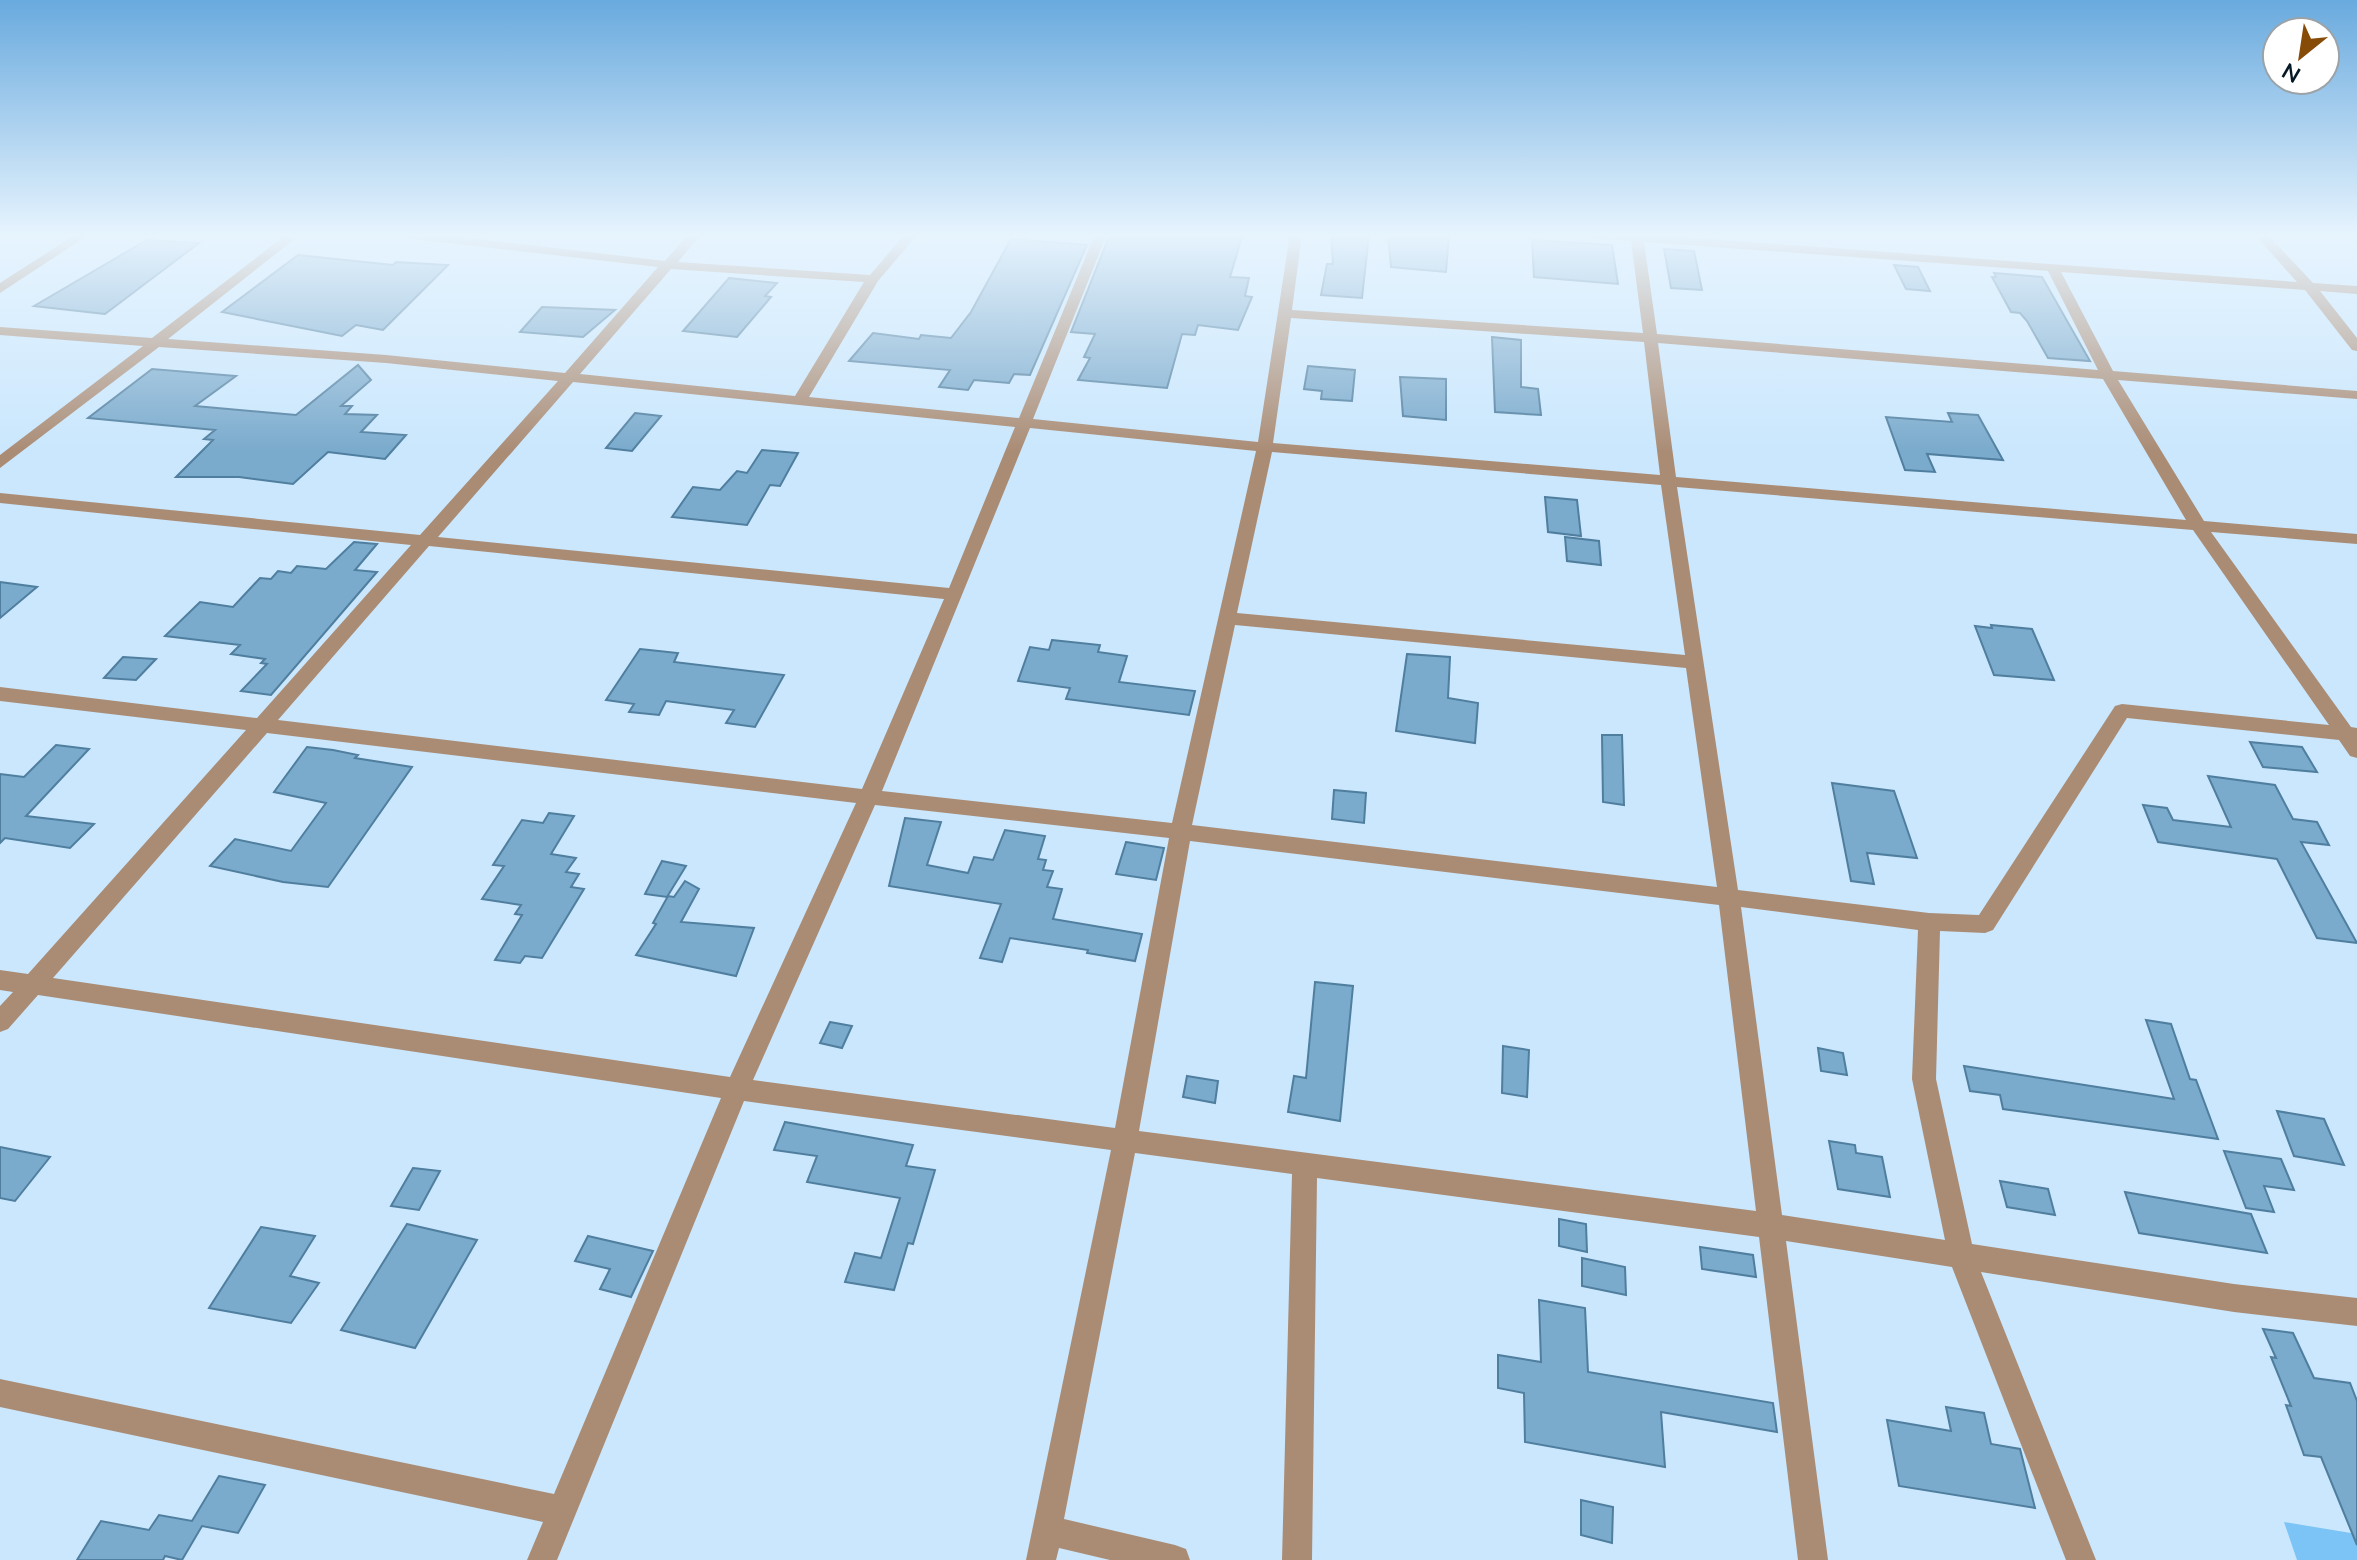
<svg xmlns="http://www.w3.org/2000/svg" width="2357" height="1560" viewBox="0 0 2357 1560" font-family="Mulish,sans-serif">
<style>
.green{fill:#7bc4f5}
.building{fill:#7aaacc;stroke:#4f7e9e;stroke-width:2}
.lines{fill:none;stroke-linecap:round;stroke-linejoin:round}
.minor{fill:#aa8c75;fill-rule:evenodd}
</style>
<rect width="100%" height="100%" fill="#cae7fd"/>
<polygon class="green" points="2284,1522 2357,1534 2357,1560 2297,1560"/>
<g class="building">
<polygon points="1110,234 1242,237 1230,277 1249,278 1245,296 1252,297 1238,330 1198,325 1195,335 1182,334 1167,388 1078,380 1090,358 1084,357 1095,334 1071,332"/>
<polygon points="1331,234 1369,234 1362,298 1321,295 1327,264 1333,264"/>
<polygon points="1388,234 1449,235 1446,272 1391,267"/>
<polygon points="1011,239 1087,245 1030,375 1014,374 1009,383 974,380 968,390 939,387 950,370 849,361 873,333 919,339 921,335 951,338 971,312"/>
<polygon points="147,240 199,243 105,314 34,306"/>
<polygon points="1532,240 1612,245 1618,284 1534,277"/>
<polygon points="1664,249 1694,251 1702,290 1671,288"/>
<polygon points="298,255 393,265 396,262 448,265 383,330 356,325 342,336 222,312"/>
<polygon points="1894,265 1918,267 1930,291 1906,289"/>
<polygon points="1994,273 2042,277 2090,361 2048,358 2027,321 2020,313 2011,312 1992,277 1996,277"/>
<polygon points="729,278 777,283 765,296 771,297 737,337 683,331"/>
<polygon points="542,307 615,310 583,337 520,332"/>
<polygon points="1492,337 1521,340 1521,387 1538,389 1541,415 1495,412"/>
<polygon points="358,365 371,380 341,406 352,406 345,414 377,415 361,432 406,435 385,459 328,452 293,484 239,477 176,477 213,440 204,439 215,430 88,418 152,369 236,376 195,406 296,415"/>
<polygon points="1308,366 1355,370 1352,401 1321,399 1322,391 1304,389"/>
<polygon points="1400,377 1446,379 1446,420 1403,416"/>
<polygon points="635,413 661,416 632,451 606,448"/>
<polygon points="1948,413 1978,415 2003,460 1927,454 1935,472 1905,470 1886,417 1952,422"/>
<polygon points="762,450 798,453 780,486 770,485 747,525 672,517 693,487 720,490 737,471 747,473"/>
<polygon points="1545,497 1577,500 1581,536 1548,532"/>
<polygon points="1565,537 1599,541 1601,565 1567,561"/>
<polygon points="354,542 377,544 355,570 377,572 271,695 241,691 267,664 261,663 265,659 231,654 240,645 165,636 200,602 233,607 260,578 271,579 278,571 291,573 297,566 326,569"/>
<polygon points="0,582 37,587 0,618"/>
<polygon points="1991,625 2032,629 2054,680 1994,675 1975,626 1992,628"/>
<polygon points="1052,640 1100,645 1098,652 1127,656 1119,682 1195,691 1189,715 1066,699 1070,688 1018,681 1030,647 1049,650"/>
<polygon points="640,649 678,653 674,662 784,675 755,727 726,723 734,710 666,701 659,715 629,712 634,704 606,700"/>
<polygon points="1407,654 1450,657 1448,698 1478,703 1475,743 1396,731"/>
<polygon points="123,657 156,659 136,680 104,678"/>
<polygon points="1602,735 1622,735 1624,805 1603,802"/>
<polygon points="2250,742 2302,747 2317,772 2263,767"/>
<polygon points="56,745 89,749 26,816 94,824 70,848 5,838 0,843 0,774 24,777"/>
<polygon points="307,747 333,750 358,755 355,758 412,767 328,887 283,882 210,866 235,839 291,851 326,803 274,792"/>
<polygon points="2208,776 2275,785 2293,819 2317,822 2329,845 2301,842 2357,943 2317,938 2277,859 2158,842 2143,805 2167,808 2173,820 2231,827"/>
<polygon points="1832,783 1894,791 1917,858 1867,853 1874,884 1851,881"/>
<polygon points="1334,790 1366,793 1364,823 1332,819"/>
<polygon points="549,813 574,816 551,854 576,858 566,872 579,874 571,887 584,889 542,958 525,956 520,963 495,960 522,915 515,914 521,905 482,899 504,866 493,865 522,820 543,823"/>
<polygon points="905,818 941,822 927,865 968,873 974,857 993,860 1005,830 1045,836 1038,859 1046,860 1043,870 1053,871 1047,887 1062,889 1053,919 1142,934 1135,961 1087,953 1088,950 1010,938 1002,962 980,958 1001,904 889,886"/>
<polygon points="1126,842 1164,848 1156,880 1116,874"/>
<polygon points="662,861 686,866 667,897 645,894"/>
<polygon points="685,881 699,889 681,922 754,928 736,976 636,955 656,924 653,923 668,896 674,897"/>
<polygon points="1315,982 1353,986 1340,1121 1288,1112 1294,1076 1306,1078"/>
<polygon points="2146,1020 2171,1024 2190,1079 2196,1080 2218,1139 2003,1109 2000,1095 1970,1091 1964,1066 2174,1099"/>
<polygon points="830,1022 852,1026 842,1048 820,1043"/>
<polygon points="1503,1046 1529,1050 1527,1097 1502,1093"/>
<polygon points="1818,1048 1843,1053 1847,1075 1821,1071"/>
<polygon points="1187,1076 1218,1081 1215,1103 1183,1097"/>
<polygon points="2277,1111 2324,1119 2344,1165 2294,1156"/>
<polygon points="785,1122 913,1145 906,1166 935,1170 913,1244 908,1243 894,1290 845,1282 855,1253 881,1258 900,1198 807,1182 817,1156 774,1150"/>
<polygon points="1829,1141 1855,1145 1856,1153 1882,1157 1890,1197 1838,1189"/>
<polygon points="0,1147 50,1157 15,1201 0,1198"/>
<polygon points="2224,1151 2281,1159 2294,1190 2264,1186 2274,1212 2246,1208"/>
<polygon points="413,1168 440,1171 419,1210 391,1206"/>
<polygon points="2000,1181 2048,1189 2055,1215 2007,1207"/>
<polygon points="2125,1192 2251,1214 2267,1253 2139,1233"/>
<polygon points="1559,1219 1586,1224 1587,1252 1559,1246"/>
<polygon points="407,1224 477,1240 415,1348 341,1330"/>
<polygon points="261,1227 315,1236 290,1276 319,1283 291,1323 209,1308"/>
<polygon points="588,1236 653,1251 631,1297 600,1289 610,1269 575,1261"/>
<polygon points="1700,1247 1753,1255 1756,1277 1702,1269"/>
<polygon points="1582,1258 1625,1267 1626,1295 1582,1286"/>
<polygon points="1539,1300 1585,1308 1588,1372 1773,1403 1777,1432 1661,1412 1665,1467 1525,1442 1524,1393 1498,1388 1498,1355 1541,1362"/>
<polygon points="2263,1329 2293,1333 2314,1378 2350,1383 2357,1401 2357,1545 2321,1457 2304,1455 2286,1405 2291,1406 2271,1357 2276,1358"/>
<polygon points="1946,1407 1984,1413 1991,1444 2020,1449 2035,1508 1899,1486 1887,1420 1951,1431"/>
<polygon points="219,1476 265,1485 238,1533 202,1526 182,1560 165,1556 163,1560 77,1560 101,1521 149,1530 159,1515 192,1521"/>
<polygon points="1581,1500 1613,1507 1612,1543 1581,1535"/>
</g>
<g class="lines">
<g class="minor">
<polygon points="76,234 90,234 0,293 0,283"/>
<path d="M287 234H301L168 339 386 355 565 373 658 267 405 238 399 234H437L665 261 688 234H701L678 262 870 275 905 234H918L878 281 809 397 1019 418 1095 234H1107L1033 419 1258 442 1290 234H1302L1292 310 1643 333 1631 241 1588 238 1582 234H1640L2297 282 2254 234H2267L2313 283 2357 286V294L2320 291 2357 338V351L2352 350 2305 290 2061 272 2113 371 2357 391V399L2118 380 2204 521 2357 534V544L2211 532 2351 727 2357 728V758L2350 756 2339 740 2127 718 1993 930 1985 933 1940 931 1936 1079 1972 1244 2234 1284 2357 1298V1326L2234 1312 1981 1272 2096 1560H2066L1952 1267 1786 1241 1828 1560H1798L1759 1237 1317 1178 1312 1560H1282L1292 1174 1135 1153 1064 1519 1175 1545 1186 1549 1190 1560H1110L1059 1548 1056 1560H1026L1111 1150 744 1101 557 1560H527L543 1522 0 1407V1379L554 1494 721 1098 38 995 8 1029 0 1032V1006L13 992 0 990V970L28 974 246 730 0 701V687L257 718 411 545 0 503V493L420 535 558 381 386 363 159 347 0 468V455L143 346 0 335V327L152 338ZM1644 242 2048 271 2098 370 1657 334ZM671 269 864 282 795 396 580 374ZM1291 318 1644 342 1660 475 1273 443ZM1658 343 2103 379 2186 520 1676 477ZM573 382 1015 427 949 588 438 537ZM1030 428 1256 451 1172 823 882 791ZM1272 452 1661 485 1685 655 1237 613ZM1677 487 2193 530 2329 725 2122 704 2115 706 1979 915 1929 913 1738 890ZM429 546 944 599 862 789 278 720ZM1235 625 1686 668 1717 887 1192 825ZM267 733 856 803 730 1077 53 978ZM875 805 1169 838 1115 1128 753 1080ZM1190 841 1719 905 1756 1211 1139 1131ZM1741 907 1918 930 1912 1079 1945 1240 1782 1215Z"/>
</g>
</g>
<linearGradient id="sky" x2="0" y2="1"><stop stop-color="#69aade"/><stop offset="0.52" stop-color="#e7f4fe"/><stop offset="1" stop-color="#e7f4fe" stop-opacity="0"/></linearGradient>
<rect width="2357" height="452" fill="url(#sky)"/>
<g transform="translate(2301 56) rotate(210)"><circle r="38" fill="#ffffff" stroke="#9ba3a8" stroke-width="2"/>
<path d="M0-6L14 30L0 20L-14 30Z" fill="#874b08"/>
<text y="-12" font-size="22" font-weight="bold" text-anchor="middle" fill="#051825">N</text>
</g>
</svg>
